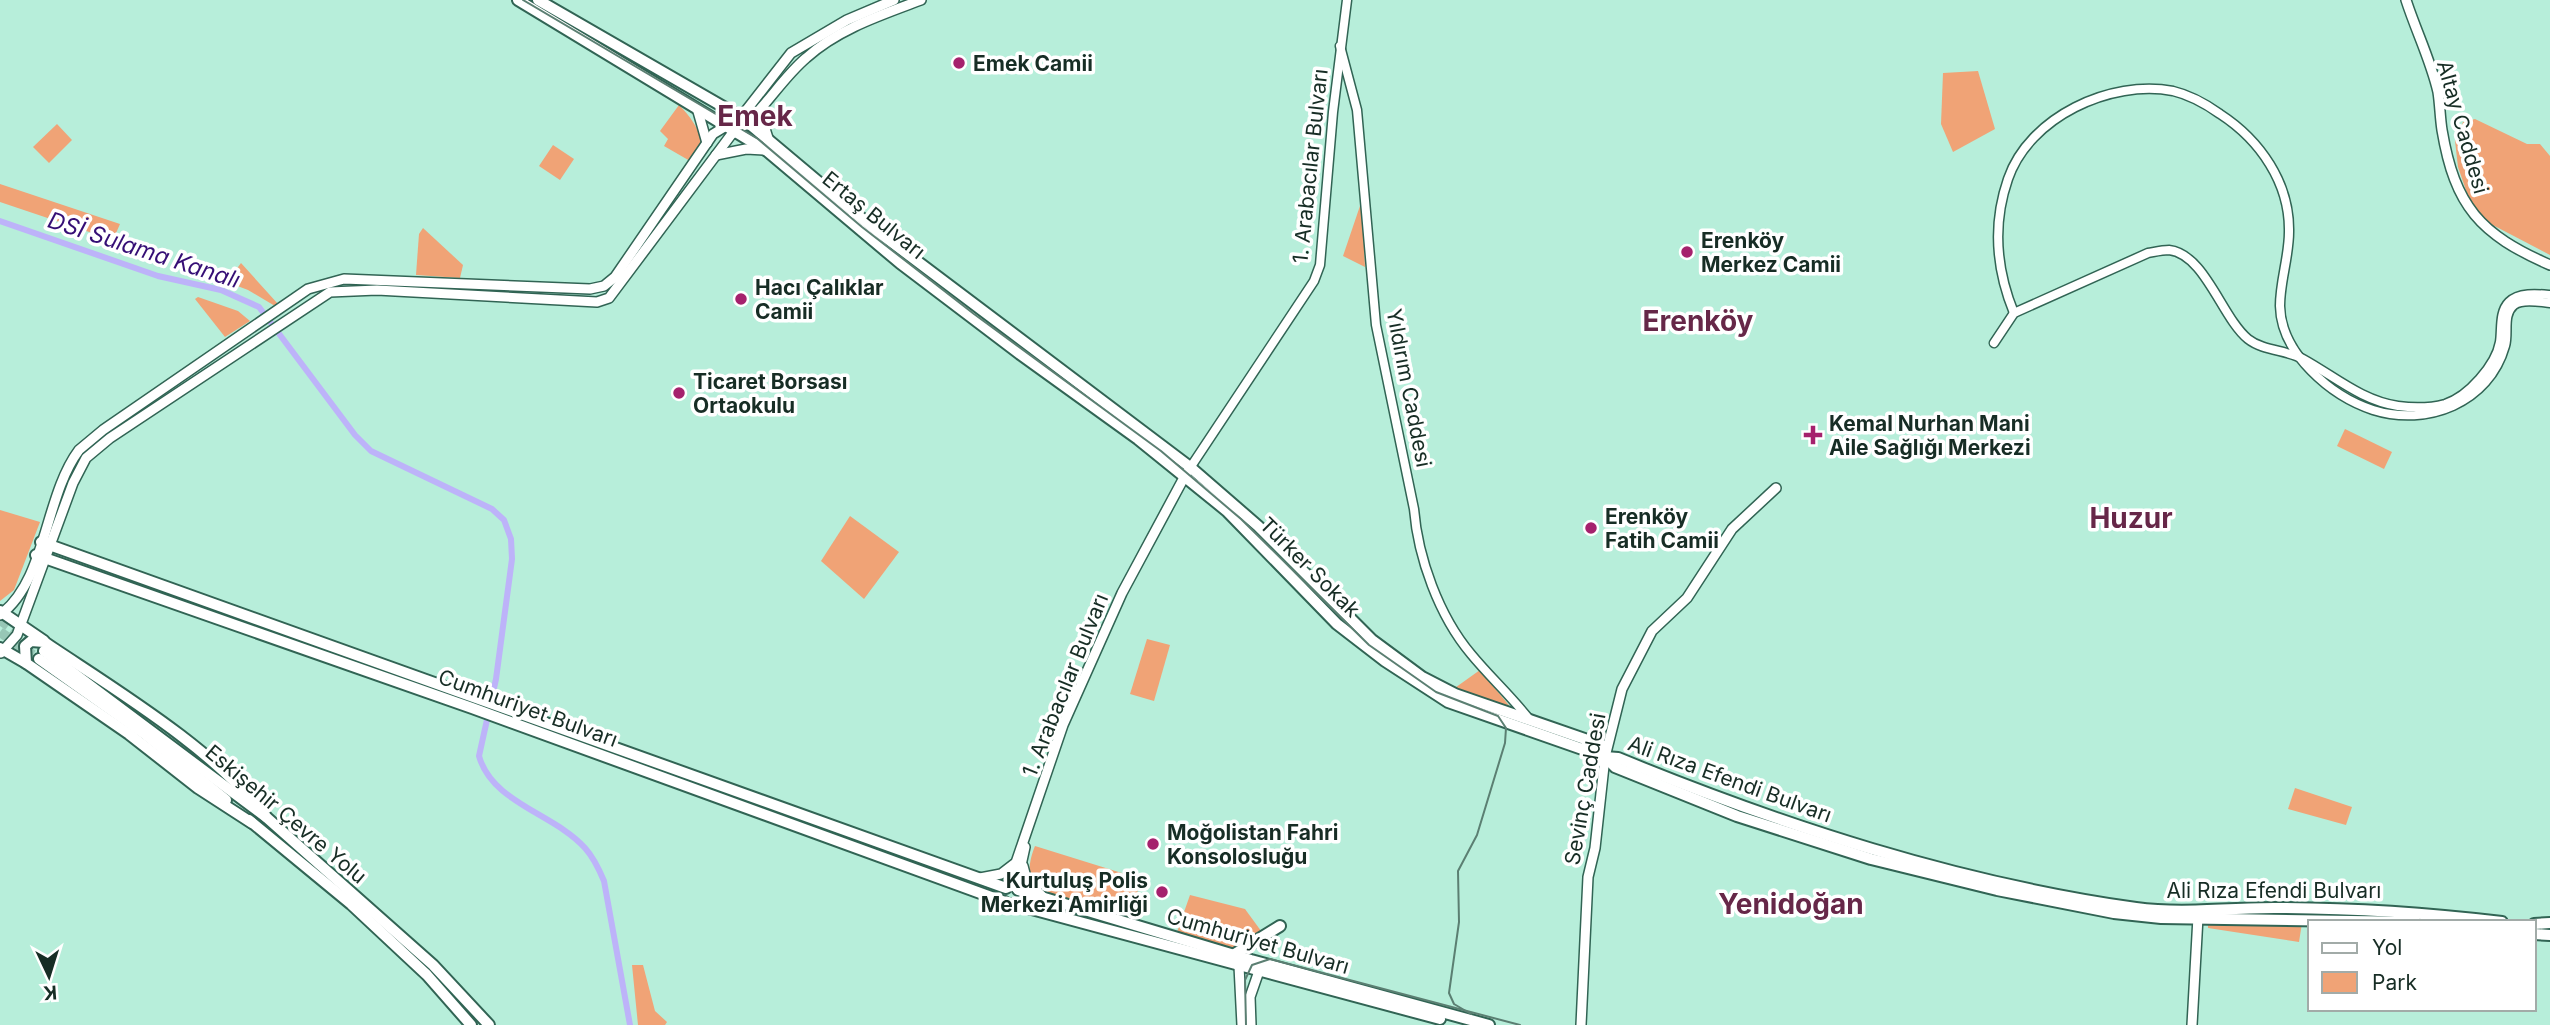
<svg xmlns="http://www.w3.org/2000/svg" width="2550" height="1025" viewBox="0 0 2550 1025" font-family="Inter,sans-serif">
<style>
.green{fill:#f0a376}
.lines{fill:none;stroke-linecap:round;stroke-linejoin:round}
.canal{stroke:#bdb3f9;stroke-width:6}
.trunk-tunnel{stroke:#97c7b6;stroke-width:10;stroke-dasharray:10 5;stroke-linecap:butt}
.tertiary-casing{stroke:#316454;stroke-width:11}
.secondary-casing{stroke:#316454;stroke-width:12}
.primary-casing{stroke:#316454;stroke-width:14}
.trunk-casing{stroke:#316454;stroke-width:14}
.tertiary{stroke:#fff;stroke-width:8}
.secondary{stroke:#fff;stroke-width:9}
.primary{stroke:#fff;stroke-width:10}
.trunk{stroke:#fff;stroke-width:10}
.tram{stroke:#5b7f72;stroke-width:2}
.poi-dot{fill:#a5216d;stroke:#fff;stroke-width:2.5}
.labels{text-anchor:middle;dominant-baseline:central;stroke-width:7;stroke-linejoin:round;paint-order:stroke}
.poi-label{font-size:21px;font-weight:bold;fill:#172d25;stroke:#fff;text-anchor:start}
.street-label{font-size:21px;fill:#172d25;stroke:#fff}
.water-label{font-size:23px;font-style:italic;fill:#350e75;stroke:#fff}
.district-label{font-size:28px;font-weight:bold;fill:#662748;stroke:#fff}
</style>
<rect width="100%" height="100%" fill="#b7eeda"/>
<g class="green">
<polygon points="1978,71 1995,129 1953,152 1941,124 1943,73"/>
<path d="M679 105C690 116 699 128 702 144L690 161 664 146 668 139 660 131Z"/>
<polygon points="2475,119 2527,144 2540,144 2550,156 2550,255 2485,221 2469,199 2458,167 2455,141 2463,122"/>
<polygon points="57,124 72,140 49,163 33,147"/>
<polygon points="553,145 574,159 560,180 539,166"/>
<polygon points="0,184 120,224 113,240 0,202"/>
<polygon points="1362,200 1365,267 1343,256"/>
<polygon points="423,228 463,265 460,278 416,275 419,234"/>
<polygon points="241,263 278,304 275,306 248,290 227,282"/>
<polygon points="198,297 238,311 250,321 225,337 195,299"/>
<polygon points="2345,429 2392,452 2384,469 2337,446"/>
<polygon points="0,510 40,522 14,590 0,601"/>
<polygon points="850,516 899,552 864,599 821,561"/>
<polygon points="1147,639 1170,645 1154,701 1130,694"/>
<polygon points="1480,670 1512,709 1452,690"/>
<polygon points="2295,788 2352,807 2346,825 2288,809"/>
<path d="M1035 846 1141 879 1130 919C1111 913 1055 899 1041 890 1025 879 1029 861 1035 846Z"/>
<polygon points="1190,895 1245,909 1264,935 1242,950 1176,935"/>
<polygon points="2302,923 2299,942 2208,928 2208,924"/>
<polygon points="632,965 643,965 655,1011 667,1022 665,1025 638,1025"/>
</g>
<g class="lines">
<path class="canal" d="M0 221 158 276 221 290 259 307 355 435 371 451 492 509 504 520 511 539 512 559 496 679 479 756C492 803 555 814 585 848 594 858 599 869 604 881L630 1025"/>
<g class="trunk-tunnel">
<polyline points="0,620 36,645"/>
<polyline points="0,632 39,659"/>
</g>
<defs>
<g id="tertiary">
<path d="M1340 46 1357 110 1376 325 1414 509C1418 558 1439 616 1471 654 1489 676 1511 696 1529 719"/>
<path d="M2014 313C1996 269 1992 225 2008 179 2029 117 2111 79 2173 91 2190 95 2206 104 2220 114 2260 140 2290 183 2289 232 2289 257 2280 281 2280 306 2281 354 2331 396 2373 410 2427 427 2489 403 2505 346 2509 333 2502 315 2514 305 2522 298 2540 302 2550 303"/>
<path d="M1994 343 2014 313 2148 253C2154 252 2162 250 2169 250 2205 254 2222 318 2248 339 2263 351 2287 350 2303 359 2334 376 2362 401 2398 406 2413 408 2430 408 2445 404 2468 397 2496 365 2500 342 2502 329 2499 312 2509 302 2519 292 2538 294 2550 295"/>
<polyline points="1188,471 1314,281 1320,265 1333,112 1347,0"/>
</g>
<g id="secondary">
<path d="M2406 0C2416 31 2431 61 2438 92 2440 105 2440 117 2442 130 2455 207 2480 234 2550 265"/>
<polyline points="697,108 707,143"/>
<polyline points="763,110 761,116 768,138"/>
<polyline points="716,155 746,149 764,150"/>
<path d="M0 615C47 580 44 497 79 450L103 430 308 289 344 279 590 289 604 286 615 277 713 134 741 117 791 53 847 20 894 0"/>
<path d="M1 653 17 635 73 483 86 458 110 438 330 292 377 290 597 302 609 298 731 135C762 115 778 82 806 58 838 29 881 15 921 0"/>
<polyline points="1023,866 1027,881 1043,897"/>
<polyline points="980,878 1001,874 1014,864"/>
<polyline points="1008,886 1063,725 1122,593 1187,472"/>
<polyline points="1016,888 1025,847"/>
<polyline points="1242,1025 1239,966 1243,964"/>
<polyline points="1251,1025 1250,997 1259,971"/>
<polyline points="1581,1025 1588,877 1595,848 1605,757 1622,689 1652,631 1687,598 1732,529 1776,488"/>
<polyline points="2192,1025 2198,917"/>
</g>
<g id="primary">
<path d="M518 0 767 151 900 263 1020 354 1138 439 1227 511 1337 624 1385 661 1448 702 1605 757 1618 758C1784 826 1958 883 2136 908 2181 914 2229 908 2274 908 2351 908 2425 913 2502 922"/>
<polyline points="538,0 741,117 877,231 1190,467 1258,526 1372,640 1422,677 1455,694 1602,745 1605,757 1615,767 1737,816 1871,859 1997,890 2114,913 2161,918 2416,922"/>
<polyline points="41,542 1006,888"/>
<polyline points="36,555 472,708 1005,902"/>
<polyline points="1018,890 1251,960 1489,1025"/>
<polyline points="1013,904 1440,1019"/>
<polyline points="2534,924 2550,923"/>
<polyline points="2534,934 2550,935"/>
<polyline points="1233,955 1280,926"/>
</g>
<g id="trunk">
<polyline points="0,611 44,641"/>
<polyline points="0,648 26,663"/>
<polyline points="44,651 266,817 433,965 489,1025"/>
<polyline points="39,659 146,735 226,800"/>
<polyline points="249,820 351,904 427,975 471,1025"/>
<path d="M252 823 198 788 129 734 26 663 25 646 31 641 44 642C114 689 216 750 266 817"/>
</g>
</defs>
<use href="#tertiary" class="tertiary-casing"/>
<use href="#secondary" class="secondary-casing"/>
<use href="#primary" class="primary-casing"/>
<use href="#trunk" class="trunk-casing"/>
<use href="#tertiary" class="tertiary"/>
<use href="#secondary" class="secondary"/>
<use href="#primary" class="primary"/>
<use href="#trunk" class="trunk"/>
<g class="tram">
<polyline points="523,0 758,139 862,227 974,314 1161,451 1241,519 1369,645 1436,692 1498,716 1506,728 1505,743 1477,835 1458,871 1459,922 1449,993 1454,1004 1471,1014"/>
<polyline points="1246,1025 1245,980 1252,965 1270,959 1520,1025"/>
</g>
</g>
<g class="poi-dot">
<circle cx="959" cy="63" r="7"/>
<circle cx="1687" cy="252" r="7"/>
<circle cx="741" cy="299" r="7"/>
<circle cx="679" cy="393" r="7"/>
<path d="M1809.5 424.5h7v7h7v7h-7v7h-7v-7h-7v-7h7z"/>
<circle cx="1591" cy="528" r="7"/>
<circle cx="1153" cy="844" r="7"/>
<circle cx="1162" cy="892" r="7"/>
</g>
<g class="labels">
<g class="poi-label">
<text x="973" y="63">Emek Camii</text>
<text x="1701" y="240">Erenköy<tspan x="1701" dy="24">Merkez Camii</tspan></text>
<text x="755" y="287">Hacı Çalıklar<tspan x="755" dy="24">Camii</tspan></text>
<text x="693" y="381">Ticaret Borsası<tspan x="693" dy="24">Ortaokulu</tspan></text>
<text x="1829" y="423">Kemal Nurhan Mani<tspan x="1829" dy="24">Aile Sağlığı Merkezi</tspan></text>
<text x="1605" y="516">Erenköy<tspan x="1605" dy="24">Fatih Camii</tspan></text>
<text x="1167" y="832">Moğolistan Fahri<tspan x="1167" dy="24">Konsolosluğu</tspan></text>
<text x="1148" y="880" text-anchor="end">Kurtuluş Polis<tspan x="1148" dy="24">Merkezi Amirliği</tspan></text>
</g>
<g class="street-label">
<text transform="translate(2463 127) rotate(74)">Altay Caddesi</text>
<text transform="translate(1310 166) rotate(-84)">1. Arabacılar Bulvarı</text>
<text transform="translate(874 215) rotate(39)">Ertaş Bulvarı</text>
<text transform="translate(1409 388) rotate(79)">Yıldırım Caddesi</text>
<text transform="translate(1310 567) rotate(45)">Türker Sokak</text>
<text transform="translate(1065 685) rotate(-68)">1. Arabacılar Bulvarı</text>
<text transform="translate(528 708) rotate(20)">Cumhuriyet Bulvarı</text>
<text transform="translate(1730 779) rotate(20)">Ali Rıza Efendi Bulvarı</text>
<text transform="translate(1585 789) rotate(-80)">Sevinç Caddesi</text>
<text transform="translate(286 814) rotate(40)">Eskişehir Çevre Yolu</text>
<text x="2274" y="890">Ali Rıza Efendi Bulvarı</text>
<text transform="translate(1258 941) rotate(16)">Cumhuriyet Bulvarı</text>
</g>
<g class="water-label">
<text transform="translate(144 250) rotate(18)">DSİ Sulama Kanalı</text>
</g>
<g class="district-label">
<text x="755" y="116">Emek</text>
<text x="1698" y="321">Erenköy</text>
<text x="2131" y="518">Huzur</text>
<text x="1791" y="904">Yenidoğan</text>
</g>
</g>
<rect x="2308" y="920" width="228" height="91" fill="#ffffff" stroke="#a2aba8" stroke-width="2"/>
<rect x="2322" y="943" width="35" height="10" fill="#ffffff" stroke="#a2aba8" stroke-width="2"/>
<text x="2372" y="955" font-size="21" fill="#172d25">Yol</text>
<rect x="2322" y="972" width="35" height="21" fill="#f0a376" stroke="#a2aba8" stroke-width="2"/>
<text x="2372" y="990" font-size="21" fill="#172d25">Park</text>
<g transform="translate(49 976) rotate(176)" stroke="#ffffff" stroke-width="5" paint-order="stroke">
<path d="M0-5L12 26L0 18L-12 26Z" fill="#172d25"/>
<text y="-10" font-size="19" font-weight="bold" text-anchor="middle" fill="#172d25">K</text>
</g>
</svg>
